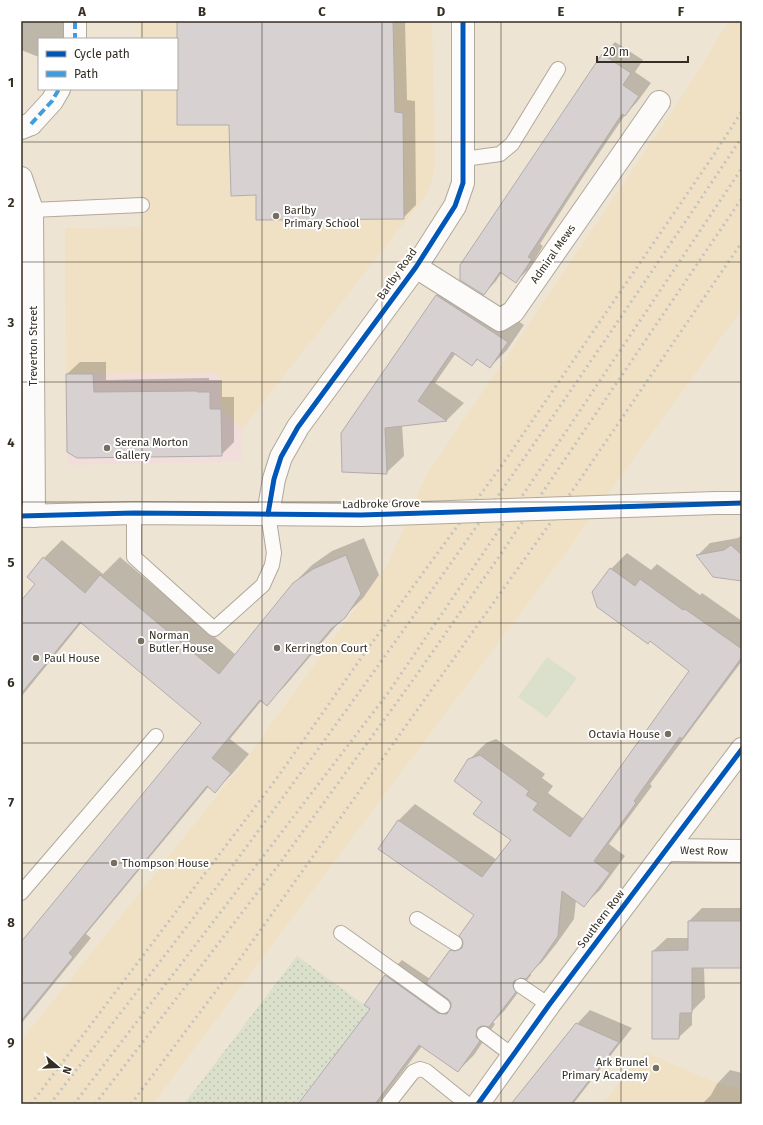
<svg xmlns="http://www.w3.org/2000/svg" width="763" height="1125" viewBox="0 0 763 1125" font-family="'Fira Sans',sans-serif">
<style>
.commercial{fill:#f1ddda}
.built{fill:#f0e1c5}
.grass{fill:url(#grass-dots)}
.park{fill:#dbe0cc}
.shadow{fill:#0003}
.building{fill:#d7d2d1;stroke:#b2acab}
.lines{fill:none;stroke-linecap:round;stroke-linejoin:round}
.service-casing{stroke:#b0a99c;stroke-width:16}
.pedestrian-casing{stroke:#b0a99c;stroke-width:24}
.minor-casing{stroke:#b0a99c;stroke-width:24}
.tertiary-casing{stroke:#b0a99c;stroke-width:24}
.secondary-casing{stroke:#b0a99c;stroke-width:24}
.service{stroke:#fcfbf9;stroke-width:14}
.pedestrian{stroke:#fcfbf9;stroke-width:22}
.minor{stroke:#fcfbf9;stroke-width:22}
.tertiary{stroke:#fcfbf9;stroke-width:22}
.secondary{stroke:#fcfbf9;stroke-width:22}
.rail{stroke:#c5c3be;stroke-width:3;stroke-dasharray:2 4;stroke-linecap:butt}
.secondary-bridge-casing{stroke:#b0a99c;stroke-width:24;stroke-linecap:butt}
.secondary-bridge{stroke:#fcfbf9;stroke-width:22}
.quiet{stroke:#3e9de0;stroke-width:4;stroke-dasharray:8 4;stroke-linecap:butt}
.cycleway-casing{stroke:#fff;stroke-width:8}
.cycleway{stroke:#0057b8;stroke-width:5}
.grid{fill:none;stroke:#342e23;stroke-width:1;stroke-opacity:0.55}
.poi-dot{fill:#756e61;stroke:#fff;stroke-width:1.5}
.labels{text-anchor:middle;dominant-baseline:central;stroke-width:4;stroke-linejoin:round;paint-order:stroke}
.poi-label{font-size:11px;fill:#342e23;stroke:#fff;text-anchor:start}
.street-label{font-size:11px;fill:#342e23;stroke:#fff}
.neatline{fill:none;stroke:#342e23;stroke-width:1.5}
.grid-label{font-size:13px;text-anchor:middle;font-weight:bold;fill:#342e23}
</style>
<defs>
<pattern id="grass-dots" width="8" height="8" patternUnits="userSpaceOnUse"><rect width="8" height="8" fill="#dbe0cc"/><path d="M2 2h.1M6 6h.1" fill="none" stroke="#bdc0af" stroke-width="1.8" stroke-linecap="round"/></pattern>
</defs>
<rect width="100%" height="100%" fill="#eee4d4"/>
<polygon class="commercial" points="66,374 220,374 221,409 242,429 241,462 68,465"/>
<g class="built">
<polygon points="140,21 432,21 435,162 432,180 426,195 242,429 221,409 220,374 66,374 65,228 142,227 141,89 177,89 177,39 140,39"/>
<polygon points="729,21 742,21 742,309 563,556 153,1104 21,1104 21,1041 241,766 389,562 426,476 679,101"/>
<polygon points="645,1052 716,1083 742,1089 742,1104 602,1104"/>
</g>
<polygon class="grass" points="297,956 370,1009 362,1020 297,1104 184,1104"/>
<polygon class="park" points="547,657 577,678 547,718 518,697"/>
<g class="shadow">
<polygon points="21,21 78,21 70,39 39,39 39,57 21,50"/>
<polygon points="177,21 405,21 407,100 415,101 416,205 403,218 257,194 230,124 177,39"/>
<polygon points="615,42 643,60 635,72 651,83 637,102 625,115 583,177 540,244 543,246 529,269 516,281 502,272 496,281 484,294 461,265 603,54"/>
<polygon points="454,278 524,325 507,350 490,367 478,359 472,365 456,353 435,383 464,403 447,420 402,425 404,456 386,473 342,433 437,295"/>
<polygon points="80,362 106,362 106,380 209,378 209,380 222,380 222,397 234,397 234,442 221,455 77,457 67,374"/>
<polygon points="742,535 742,580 698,555 710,543 738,538"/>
<polygon points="364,538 379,575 363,598 341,620 285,686 267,704 262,700 230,739 249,754 233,773 215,791 209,786 86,934 91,938 21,1024 21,946 202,723 82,622 21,697 21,603 36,584 44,558 62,540 103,574 120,557 236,655 294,583 312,565 332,551"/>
<polygon points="627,553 651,570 657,564 700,595 702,593 742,621 742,661 650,784 652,786 609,844 625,856 600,890 583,906 576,900 574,919 557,943 542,962 530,973 531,975 505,1010 493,1022 495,1024 474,1055 458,1071 422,1046 378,1104 299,1104 372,1009 386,976 402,960 430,979 451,950 463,938 475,914 379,848 399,820 415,804 497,860 512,840 484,801 469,760 486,743 496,739 545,774 542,778 553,786 548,793 584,819 691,671 611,569"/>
<polygon points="702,908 742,908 742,967 704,967 705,998 692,1011 692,1025 678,1038 653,951 667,938 689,938 689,921"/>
<polygon points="590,1010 632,1028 573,1104 512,1104 577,1024"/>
<polygon points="730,1070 742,1073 742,1104 702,1104 711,1095 717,1084"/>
</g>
<g class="building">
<polygon points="177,21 393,21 395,112 403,113 404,219 256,220 256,195 231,196 229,125 177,125"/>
<polygon points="602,54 631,73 623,85 639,96 625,116 622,114 571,191 528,257 532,259 516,283 500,272 484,295 460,280 460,265"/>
<polygon points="436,295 508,342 490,368 477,359 472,366 452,352 418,401 447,421 385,428 387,474 342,472 341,433"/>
<polygon points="66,374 93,374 94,392 197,391 197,392 210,392 210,409 221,409 222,456 77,458 67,452"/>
<polygon points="731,545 742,555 742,581 713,577 696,555 724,550"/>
<polygon points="346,555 361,594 345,618 331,629 267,706 260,700 212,758 231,773 215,793 207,786 69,953 73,957 21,1021 21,942 201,723 80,622 21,694 21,601 35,584 27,577 43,557 85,593 100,575 219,674 293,583 313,569"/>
<polygon points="610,568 635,586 640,579 683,610 685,609 742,649 742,657 682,739 680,737 634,801 636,803 594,861 610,873 584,907 562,891 558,936 541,961 526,979 521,978 514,981 513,986 516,992 489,1027 485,1026 481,1026 477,1029 476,1037 480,1041 458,1072 419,1045 375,1104 298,1104 370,1009 364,1005 385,975 438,1013 443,1014 447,1014 451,1007 451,1003 448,999 426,983 450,950 455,951 462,948 463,943 462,939 459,936 474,915 378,849 398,820 482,877 511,840 473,814 482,802 454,781 468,759 480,755 529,791 526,795 538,803 533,810 570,837 689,671 650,641 648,644 597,607 592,592"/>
<polygon points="688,921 742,921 742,968 692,968 692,1013 680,1013 679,1039 652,1039 652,951 688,950"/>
<polygon points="576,1023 619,1042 571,1104 511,1104"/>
</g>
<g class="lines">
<defs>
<g id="service">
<polyline points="464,159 500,154 512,144 558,69"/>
<polyline points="32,210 142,205"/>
<polyline points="134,513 134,557 214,629 263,585 272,565 274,553 268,514"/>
<polyline points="21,893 156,736"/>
<polyline points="417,919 455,943"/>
<polyline points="341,933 443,1006"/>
<polyline points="521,986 549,1005"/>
<polyline points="484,1034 512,1055"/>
<polyline points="388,1104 413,1072 420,1069 426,1071 467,1104"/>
</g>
<g id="pedestrian">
<polyline points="75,21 75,39"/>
<polyline points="31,124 52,101 59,89"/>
</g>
<g id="minor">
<polyline points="21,128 31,124"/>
<polyline points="21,178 32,210 34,516"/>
<polyline points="416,267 500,320 513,312 659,102"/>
<polyline points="666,850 742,851"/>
<polyline points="478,1104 549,1005 742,749"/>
</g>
<polyline id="tertiary" points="268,514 274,479 281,457 298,427 416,267 455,206 463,183 463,21"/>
<g id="secondary">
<polyline points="716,503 742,503"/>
<polyline points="21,516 134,513 361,515"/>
</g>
</defs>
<use href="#service" class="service-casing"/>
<use href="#pedestrian" class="pedestrian-casing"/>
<use href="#minor" class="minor-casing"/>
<use href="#tertiary" class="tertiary-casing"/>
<use href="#secondary" class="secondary-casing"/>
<use href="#service" class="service"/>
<use href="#pedestrian" class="pedestrian"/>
<use href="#minor" class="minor"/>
<use href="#tertiary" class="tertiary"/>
<use href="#secondary" class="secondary"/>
<g class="rail">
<polyline points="31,1104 277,778 366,651 502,465 715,153 742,111"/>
<path d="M50 1104C118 1016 187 928 253 838 422 609 584 374 742 137"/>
<polyline points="74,1104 388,693 567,430 742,168"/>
<polyline points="95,1104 156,1025 280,863 408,687 494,564 742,198"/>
<polyline points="131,1104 237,963 551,522 742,242"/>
</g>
<defs>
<polyline id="secondary-bridge" points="361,515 716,503"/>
</defs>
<use href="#secondary-bridge" class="secondary-bridge-casing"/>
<use href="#secondary-bridge" class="secondary-bridge"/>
<g class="quiet">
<polyline points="75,21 75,39"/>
<polyline points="31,124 52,101 59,89"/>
</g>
<defs>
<g id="cycleway">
<polyline points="268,514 274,479 281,457 298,427 416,267 455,206 463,183 463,21"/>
<polyline points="21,516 134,513 361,515 742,503"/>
<polyline points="478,1104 549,1005 742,749"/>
</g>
</defs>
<use href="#cycleway" class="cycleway-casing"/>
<use href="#cycleway" class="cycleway"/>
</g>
<path class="grid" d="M142 21V39M262 21V1104M382 21V1104M501 21V1104M621 21V1104M142 89V1104M21 142H742M21 262H742M21 382H742M21 502H742M21 623H742M21 743H742M21 863H742M21 983H742"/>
<g class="poi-dot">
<circle cx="276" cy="216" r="4"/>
<circle cx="107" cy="448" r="4"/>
<circle cx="141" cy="641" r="4"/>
<circle cx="277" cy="648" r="4"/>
<circle cx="36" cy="658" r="4"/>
<circle cx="668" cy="734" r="4"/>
<circle cx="114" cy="863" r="4"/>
<circle cx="656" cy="1068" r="4"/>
</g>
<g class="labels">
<g class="poi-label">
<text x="284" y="210">Barlby<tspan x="284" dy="13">Primary School</tspan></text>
<text x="115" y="442">Serena Morton<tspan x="115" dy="13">Gallery</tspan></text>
<text x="149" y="635">Norman<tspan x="149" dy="13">Butler House</tspan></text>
<text x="285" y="648">Kerrington Court</text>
<text x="44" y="658">Paul House</text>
<text x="660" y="734" text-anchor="end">Octavia House</text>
<text x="122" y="863">Thompson House</text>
<text x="648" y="1062" text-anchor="end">Ark Brunel<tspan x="648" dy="13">Primary Academy</tspan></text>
</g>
<g class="street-label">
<text transform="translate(553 254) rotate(-55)">Admiral Mews</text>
<text transform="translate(397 274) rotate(-55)">Barlby Road</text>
<text transform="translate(33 346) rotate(-90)">Treverton Street</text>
<text transform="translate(381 504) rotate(-1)">Ladbroke Grove</text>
<text transform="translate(704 851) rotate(1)">West Row</text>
<text transform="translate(601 919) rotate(-53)">Southern Row</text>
</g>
</g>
<rect width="763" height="1125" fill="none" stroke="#ffffff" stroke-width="44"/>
<rect x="38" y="38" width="140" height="52" fill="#ffffff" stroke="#aeaba7"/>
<rect x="46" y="51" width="20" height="6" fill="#0057b8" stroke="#aeaba7"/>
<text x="74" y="58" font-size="12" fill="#342e23">Cycle path</text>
<rect x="46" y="71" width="20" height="6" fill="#3e9de0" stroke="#aeaba7"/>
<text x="74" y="78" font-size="12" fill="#342e23">Path</text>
<g transform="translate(58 1067) rotate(109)" stroke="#ffffff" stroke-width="3" paint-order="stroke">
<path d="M0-3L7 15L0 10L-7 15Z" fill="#342e23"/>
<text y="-6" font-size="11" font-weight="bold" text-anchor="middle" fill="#342e23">N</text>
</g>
<path d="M597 56v6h91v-6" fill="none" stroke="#342e23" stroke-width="2"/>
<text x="603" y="56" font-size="12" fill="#342e23" stroke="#ffffff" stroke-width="3" paint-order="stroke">20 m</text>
<rect x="22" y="22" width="719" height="1081" class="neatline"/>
<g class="grid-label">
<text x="82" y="16">A</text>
<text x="202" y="16">B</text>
<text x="322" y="16">C</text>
<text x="441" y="16">D</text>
<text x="561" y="16">E</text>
<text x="681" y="16">F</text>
<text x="11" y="87">1</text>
<text x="11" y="207">2</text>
<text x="11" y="327">3</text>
<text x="11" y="447">4</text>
<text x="11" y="567">5</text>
<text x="11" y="687">6</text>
<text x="11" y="807">7</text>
<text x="11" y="927">8</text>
<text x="11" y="1047">9</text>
</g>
</svg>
